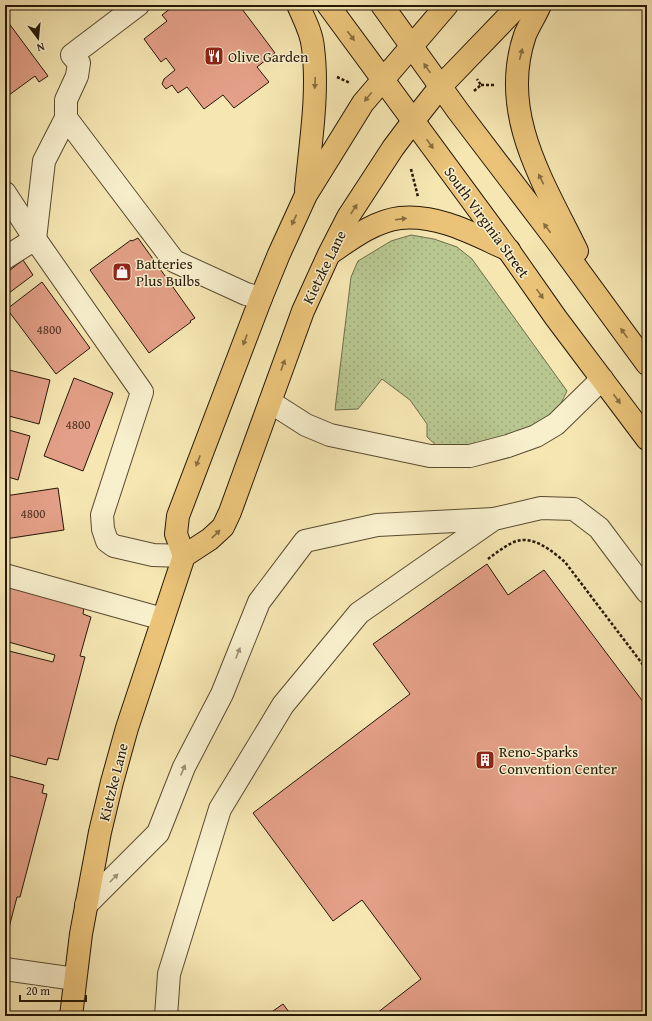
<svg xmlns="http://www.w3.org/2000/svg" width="652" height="1021" viewBox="0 0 652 1021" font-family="'Gentium Book Plus',serif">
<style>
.grass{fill:url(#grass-dots);stroke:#6e6e4a}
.building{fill:#e39f87;stroke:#251705}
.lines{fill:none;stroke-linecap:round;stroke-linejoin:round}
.minor-casing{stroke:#594b30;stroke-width:24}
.major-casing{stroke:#251705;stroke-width:24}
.path{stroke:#251705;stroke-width:2.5;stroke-dasharray:3 2;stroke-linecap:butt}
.minor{stroke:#f8efcd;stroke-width:22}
.major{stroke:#eac379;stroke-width:22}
.oneway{fill:#886d3f}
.oneway2{fill:#998e73}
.labels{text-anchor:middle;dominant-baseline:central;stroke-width:3;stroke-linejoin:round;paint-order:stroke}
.number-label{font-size:13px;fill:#543926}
.poi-label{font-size:15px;fill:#251705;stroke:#f8efcd;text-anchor:start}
.street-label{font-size:15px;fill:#251705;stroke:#f8efcd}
</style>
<defs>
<pattern id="grass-dots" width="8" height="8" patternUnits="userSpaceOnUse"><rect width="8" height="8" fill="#b8c68f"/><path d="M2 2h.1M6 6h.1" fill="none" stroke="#9ea97a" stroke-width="1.8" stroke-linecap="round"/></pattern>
</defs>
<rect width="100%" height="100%" fill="#f5e6b2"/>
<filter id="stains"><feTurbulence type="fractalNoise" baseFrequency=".005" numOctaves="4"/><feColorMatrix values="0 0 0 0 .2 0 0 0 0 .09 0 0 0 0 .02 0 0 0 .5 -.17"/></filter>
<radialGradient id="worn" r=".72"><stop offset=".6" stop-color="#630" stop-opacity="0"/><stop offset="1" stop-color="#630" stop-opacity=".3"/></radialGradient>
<path class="grass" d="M411 235 434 239 457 247 472 259 567 391C563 399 559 409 552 415 523 442 476 444 438 447L427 437V424L410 400 382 379 358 409 335 410 351 277 358 261 391 241Z"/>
<g class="building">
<polygon points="175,5 239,5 275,53 257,67 269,82 234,108 223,95 204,109 187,87 178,93 172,85 166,89 162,84 164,79 175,70 166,58 161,62 144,39 167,21 162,15"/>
<polygon points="5,18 48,76 39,82 35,76 5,98"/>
<polygon points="138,238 195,318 190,321 191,322 149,353 90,270 131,240 132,241"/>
<polygon points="23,260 33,275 5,296 5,274"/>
<polygon points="42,282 90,348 56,374 7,309"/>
<polygon points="5,369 50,380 39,424 5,415"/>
<polygon points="74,378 113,393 83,471 44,456"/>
<polygon points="5,429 30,436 18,480 5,476"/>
<polygon points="58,488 64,530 5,539 5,496"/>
<polygon points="487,564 508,595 544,570 647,707 647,1016 373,1016 421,979 362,900 333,921 253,813 410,694 373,644"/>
<polygon points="5,586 84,607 83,614 91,617 80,656 85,657 58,760 48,758 46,765 5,754 5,650 53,662 55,655 5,641"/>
<polygon points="5,775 44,785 42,793 47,794 20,897 17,897 6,939"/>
<polygon points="283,1004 292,1016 266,1016"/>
</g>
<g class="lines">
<defs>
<g id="minor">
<polyline points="138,5 72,55 79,63 77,76 66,100 66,118 174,261 246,294 261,298"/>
<polyline points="5,193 35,239"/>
<polyline points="35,239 44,161 66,118"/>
<polyline points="5,258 35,239 142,392 102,515 103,529 107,541 114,546 153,555 184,556"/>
<polyline points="270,402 306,425 330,435 430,456 470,456 508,446 536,436 556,424 602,379"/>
<polyline points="5,575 163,619"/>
<polyline points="86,905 158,833 184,767 222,694 259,602 305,541 377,525 494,519"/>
<polyline points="5,969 75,979"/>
<polyline points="166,1016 169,974 220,809 283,705 359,613 494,519 541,508 574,509 599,528 647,592"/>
</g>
<g id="major">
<path d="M298 5C304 19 312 33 313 48 319 93 310 146 306 190"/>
<polyline points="328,5 509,251 556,318 647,439"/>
<polyline points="382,5 458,111 557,241 647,364"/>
<path d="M540 5C536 15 529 25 525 35 498 114 544 183 577 251"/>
<path d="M332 252C352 238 375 221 400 218 439 214 475 235 509 250"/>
<polyline points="184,556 176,534 178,516 261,298 279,254 306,195 363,103 447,5"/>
<polyline points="71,1016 81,934 100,832 112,782 127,728 184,556 210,539 223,527 230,512 303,311 329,254 348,217 393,148 414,120 440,87 519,5"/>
</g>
</defs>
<use href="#minor" class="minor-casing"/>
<use href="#major" class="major-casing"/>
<g class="path">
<polyline points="337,77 350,83"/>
<polyline points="481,85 496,85"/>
<polyline points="474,91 481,85 477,79"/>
<polyline points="411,169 418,197"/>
<path d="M488 559C496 553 505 546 514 542 532 534 552 551 565 562L647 670"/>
</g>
<use href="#minor" class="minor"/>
<use href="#major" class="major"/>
</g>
<defs><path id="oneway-solid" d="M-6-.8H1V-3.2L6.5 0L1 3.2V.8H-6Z"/></defs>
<g class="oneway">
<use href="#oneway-solid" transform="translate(351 36) rotate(53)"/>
<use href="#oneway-solid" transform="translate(521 54) rotate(-76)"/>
<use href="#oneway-solid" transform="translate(427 68) rotate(-125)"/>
<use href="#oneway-solid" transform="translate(315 83) rotate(92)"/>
<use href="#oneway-solid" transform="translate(368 97) rotate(129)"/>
<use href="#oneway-solid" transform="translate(430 144) rotate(55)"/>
<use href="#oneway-solid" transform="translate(541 179) rotate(-116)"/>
<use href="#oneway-solid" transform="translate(354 209) rotate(-57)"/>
<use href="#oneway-solid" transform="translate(401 219) rotate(-7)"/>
<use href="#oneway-solid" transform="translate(294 220) rotate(115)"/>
<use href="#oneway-solid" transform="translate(547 228) rotate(-127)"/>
<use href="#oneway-solid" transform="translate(540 294) rotate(55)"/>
<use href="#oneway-solid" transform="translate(624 333) rotate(-126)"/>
<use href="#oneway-solid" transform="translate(245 340) rotate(111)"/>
<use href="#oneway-solid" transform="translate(283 365) rotate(-70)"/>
<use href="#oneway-solid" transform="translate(617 399) rotate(53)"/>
<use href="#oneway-solid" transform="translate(198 461) rotate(111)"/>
<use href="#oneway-solid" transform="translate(216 534) rotate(-44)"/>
</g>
<g class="oneway2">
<use href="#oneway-solid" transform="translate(238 653) rotate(-68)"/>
<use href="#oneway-solid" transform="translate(183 770) rotate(-67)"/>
<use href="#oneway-solid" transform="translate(114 878) rotate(-45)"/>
</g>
<defs>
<symbol id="restaurant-square" viewBox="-11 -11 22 22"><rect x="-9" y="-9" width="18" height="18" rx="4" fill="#8f2418" stroke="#f8efcd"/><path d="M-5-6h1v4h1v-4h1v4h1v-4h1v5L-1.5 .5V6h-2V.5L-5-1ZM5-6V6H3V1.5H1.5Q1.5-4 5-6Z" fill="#fff"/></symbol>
<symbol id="shop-square" viewBox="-11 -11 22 22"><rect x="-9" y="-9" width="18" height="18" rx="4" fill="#8f2418" stroke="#f8efcd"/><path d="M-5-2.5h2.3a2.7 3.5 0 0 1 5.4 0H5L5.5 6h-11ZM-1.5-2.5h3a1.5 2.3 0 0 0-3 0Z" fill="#fff"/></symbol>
<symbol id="building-square" viewBox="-11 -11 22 22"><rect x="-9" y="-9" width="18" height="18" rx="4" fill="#8f2418" stroke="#f8efcd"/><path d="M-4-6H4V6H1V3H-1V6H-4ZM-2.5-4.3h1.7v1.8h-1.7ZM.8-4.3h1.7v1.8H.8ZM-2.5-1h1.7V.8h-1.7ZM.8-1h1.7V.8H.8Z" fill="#fff"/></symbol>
</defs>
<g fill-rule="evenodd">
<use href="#restaurant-square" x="203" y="45" width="22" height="22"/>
<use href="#shop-square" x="111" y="261" width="22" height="22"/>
<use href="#building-square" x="474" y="749" width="22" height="22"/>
</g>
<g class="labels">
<g class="number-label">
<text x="49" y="329">4800</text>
<text x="78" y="424">4800</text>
<text x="33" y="513">4800</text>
</g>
<g class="poi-label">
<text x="228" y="56">Olive Garden</text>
<text x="136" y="263">Batteries<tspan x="136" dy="17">Plus Bulbs</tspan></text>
<text x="499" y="751">Reno-Sparks<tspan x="499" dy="17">Convention Center</tspan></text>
</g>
<g class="street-label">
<text transform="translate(487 222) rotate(54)">South Virginia Street</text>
<text transform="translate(324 267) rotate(-64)">Kietzke Lane</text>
<text transform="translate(113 782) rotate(-76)">Kietzke Lane</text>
</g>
</g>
<rect width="652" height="1021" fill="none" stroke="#f5e6b2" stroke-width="20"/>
<rect x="6" y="6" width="640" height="1009" fill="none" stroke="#251705" stroke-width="2"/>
<rect x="10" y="10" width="632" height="1001" fill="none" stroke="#251705"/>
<g transform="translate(38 38) rotate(164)" stroke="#f8efcd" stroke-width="3" paint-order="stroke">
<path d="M0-3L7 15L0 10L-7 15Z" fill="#251705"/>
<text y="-6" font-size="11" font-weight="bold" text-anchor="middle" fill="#251705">N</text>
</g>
<path d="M20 995v6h66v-6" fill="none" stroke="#251705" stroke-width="2"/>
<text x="26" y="995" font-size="12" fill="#251705" stroke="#f8efcd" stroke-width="3" paint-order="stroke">20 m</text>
<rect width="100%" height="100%" filter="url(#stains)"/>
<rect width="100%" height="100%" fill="url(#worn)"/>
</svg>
